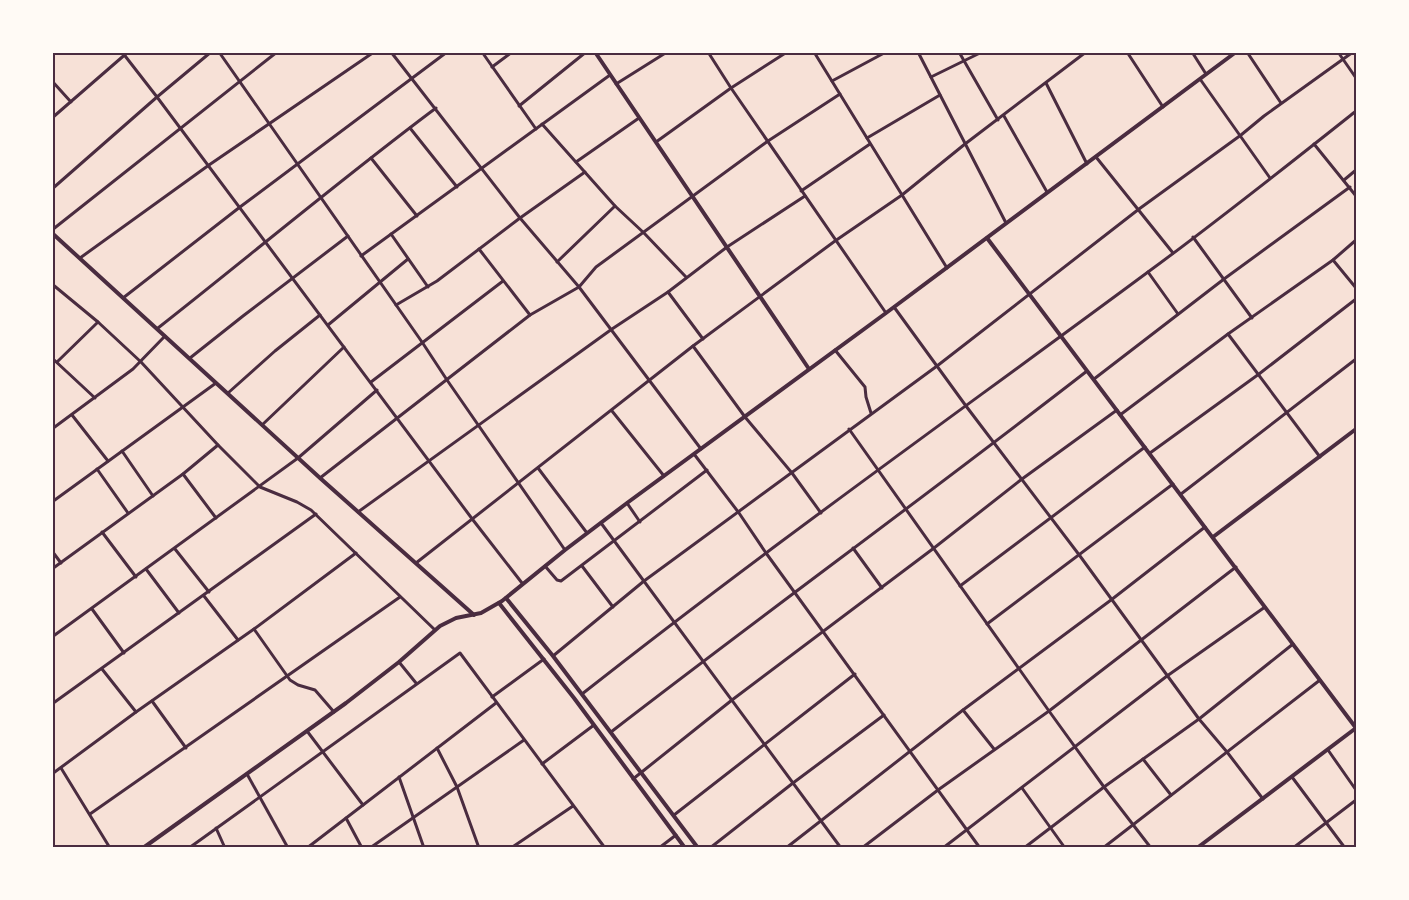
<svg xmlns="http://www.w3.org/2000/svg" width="1409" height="900" viewBox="0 0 1409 900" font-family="'Zilla Slab',serif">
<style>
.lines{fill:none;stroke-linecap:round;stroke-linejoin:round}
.minor{stroke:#4a2c40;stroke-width:3}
.tertiary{stroke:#4a2c40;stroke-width:4}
.neatline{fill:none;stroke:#4a2c40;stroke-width:2}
</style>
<rect width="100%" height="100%" fill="#f7e1d7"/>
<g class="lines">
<g class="minor">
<polyline points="122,52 157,97 473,520 522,583"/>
<polyline points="219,52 422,342 447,380 565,550"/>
<polyline points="391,52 520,218 579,287 701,449"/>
<polyline points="482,52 536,129"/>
<polyline points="708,52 731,88 886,313"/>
<polyline points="814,52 947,268"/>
<polyline points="918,52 1006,223"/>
<polyline points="959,52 998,120"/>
<polyline points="1127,52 1163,107"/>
<polyline points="1192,52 1206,74"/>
<polyline points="1247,52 1281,103"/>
<polyline points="1338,52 1356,78"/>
<polyline points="492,67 512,52"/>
<polyline points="931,77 982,52"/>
<polyline points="1200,79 1270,178"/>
<polyline points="52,81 71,102"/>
<polyline points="832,81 886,52"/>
<polyline points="1046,83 1087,164"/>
<polyline points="616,84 667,52"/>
<polyline points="519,106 586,52"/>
<polyline points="1004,116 1047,192"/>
<polyline points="52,118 128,52"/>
<polyline points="542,124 615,206 644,233 686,277"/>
<polyline points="410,128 457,187"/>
<polyline points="867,138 940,95"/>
<polyline points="656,142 731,88 787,52"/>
<polyline points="1314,144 1356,196"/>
<polyline points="1096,157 1173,253"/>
<polyline points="371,158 417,216"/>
<polyline points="576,162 639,118"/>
<polyline points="1344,180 1356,170"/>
<polyline points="52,189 157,97 211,52"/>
<polyline points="801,191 870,144"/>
<polyline points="52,230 277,52"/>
<polyline points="391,234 428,287"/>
<polyline points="1193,237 1252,318"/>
<polyline points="479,249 530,315"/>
<polyline points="361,256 610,75"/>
<polyline points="80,258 209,165 374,52"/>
<polyline points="1333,260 1356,288"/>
<polyline points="557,262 615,206"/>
<polyline points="1148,272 1178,314"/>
<polyline points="52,284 98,322 141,362 218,445 260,487 297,502 311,510 435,630"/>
<polyline points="668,292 703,339"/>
<polyline points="123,298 240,207 447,52"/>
<polyline points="396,305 437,281 520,218 585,172"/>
<polyline points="894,307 966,406 1080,556 1199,719 1227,752 1263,799"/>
<polyline points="328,325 408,259"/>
<path d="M158 328C251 255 341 179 436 108"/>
<polyline points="1228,334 1320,457"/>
<polyline points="693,346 745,417 792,473 821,513"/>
<polyline points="835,350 865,387 866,397 871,413"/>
<polyline points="52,358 95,398"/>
<polyline points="190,358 243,316 348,236"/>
<polyline points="57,362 98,322"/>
<polyline points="1094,379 1224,279 1350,187"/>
<polyline points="371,382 503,281"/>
<polyline points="228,393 275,351 320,315"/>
<polyline points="612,411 664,476"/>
<polyline points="72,415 108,461"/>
<polyline points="1120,415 1228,334 1333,260 1356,240"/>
<polyline points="262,425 344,347"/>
<polyline points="52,429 133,369 165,336"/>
<polyline points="849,429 1049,711 1104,787 1151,848"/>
<polyline points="122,451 153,496"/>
<polyline points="1150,453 1259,374 1356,299"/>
<polyline points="694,454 739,513 766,553 980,848"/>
<polyline points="538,468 587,533"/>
<polyline points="97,469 128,513"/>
<polyline points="183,474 216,518"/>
<polyline points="320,478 530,315 579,287 596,267 768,141 840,94"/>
<polyline points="1181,494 1356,359"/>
<polyline points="52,502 216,383"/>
<polyline points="627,503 640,522"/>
<polyline points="358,512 612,329 668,292 727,247 805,196"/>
<polyline points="601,523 841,848"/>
<polyline points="102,532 136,577"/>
<polyline points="853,548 882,588"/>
<polyline points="175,549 209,592"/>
<polyline points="52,551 61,563"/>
<polyline points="416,563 693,346 835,241 902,195 965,144 1086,52"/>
<polyline points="545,566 557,580 561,581 707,470"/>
<polyline points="582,566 613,607"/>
<polyline points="52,569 183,474 218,445"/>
<polyline points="146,569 179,613"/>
<polyline points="960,586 1145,447"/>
<polyline points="204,596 238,640"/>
<polyline points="92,609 124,653"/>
<polyline points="987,624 1173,484"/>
<polyline points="254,629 290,680 298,685 315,690 334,712"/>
<polyline points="52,637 298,458 377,390"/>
<polyline points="553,656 644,581 937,366 1139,209 1241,135 1264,116 1353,52"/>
<polyline points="399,662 416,683"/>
<polyline points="102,669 136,712"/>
<path d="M582 694C767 548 959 412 1148 272 1219 220 1288 165 1356 111"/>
<polyline points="492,697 544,659"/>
<polyline points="152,701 186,748"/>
<polyline points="52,704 316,514"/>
<polyline points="963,710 994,749"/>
<polyline points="307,731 363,805"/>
<path d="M611 732C769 610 930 493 1087 371"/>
<polyline points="437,748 457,787 479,848"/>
<polyline points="1328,750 1356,790"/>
<polyline points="1143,759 1171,795"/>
<polyline points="542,764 594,725"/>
<polyline points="61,768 110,848"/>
<polyline points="52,774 136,712 254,629 356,553"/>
<polyline points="247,774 288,848"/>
<polyline points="399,777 424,848"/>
<polyline points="1292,777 1345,848"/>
<polyline points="633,779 732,700 934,548 1022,479 1117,410"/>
<polyline points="1022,788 1065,848"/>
<polyline points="90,814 400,597"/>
<polyline points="674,815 855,674"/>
<polyline points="346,818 362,848"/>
<polyline points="216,828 225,848"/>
<polyline points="189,848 460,653 605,848"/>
<polyline points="307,848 496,703"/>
<polyline points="370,848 524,740"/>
<polyline points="511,848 573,806"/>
<polyline points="659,848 676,835"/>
<polyline points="710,848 793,783 884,715"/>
<polyline points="786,848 963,710 1111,600 1205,527"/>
<polyline points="862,848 938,790 1049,711 1236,567"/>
<polyline points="943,848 1167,676 1265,607"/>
<polyline points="1024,848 1104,787 1199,719 1293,644"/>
<polyline points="1103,848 1320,680"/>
<polyline points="1293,848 1356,800"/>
</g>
<g class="tertiary">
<polyline points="595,52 809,369"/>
<polyline points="52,233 320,478 474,615"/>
<polyline points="987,238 1356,728"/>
<polyline points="1213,537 1356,429"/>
<polyline points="506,598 553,656 698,848"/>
<polyline points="499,603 574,698 685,848"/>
<polyline points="143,848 346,703 399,662 440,626 456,618 481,613 502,601 565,550 627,503 886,313 1236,52"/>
<polyline points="1197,848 1356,728"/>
</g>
</g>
<rect width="1409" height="900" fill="none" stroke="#fffaf5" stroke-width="108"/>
<rect x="54" y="54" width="1301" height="792" class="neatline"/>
</svg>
